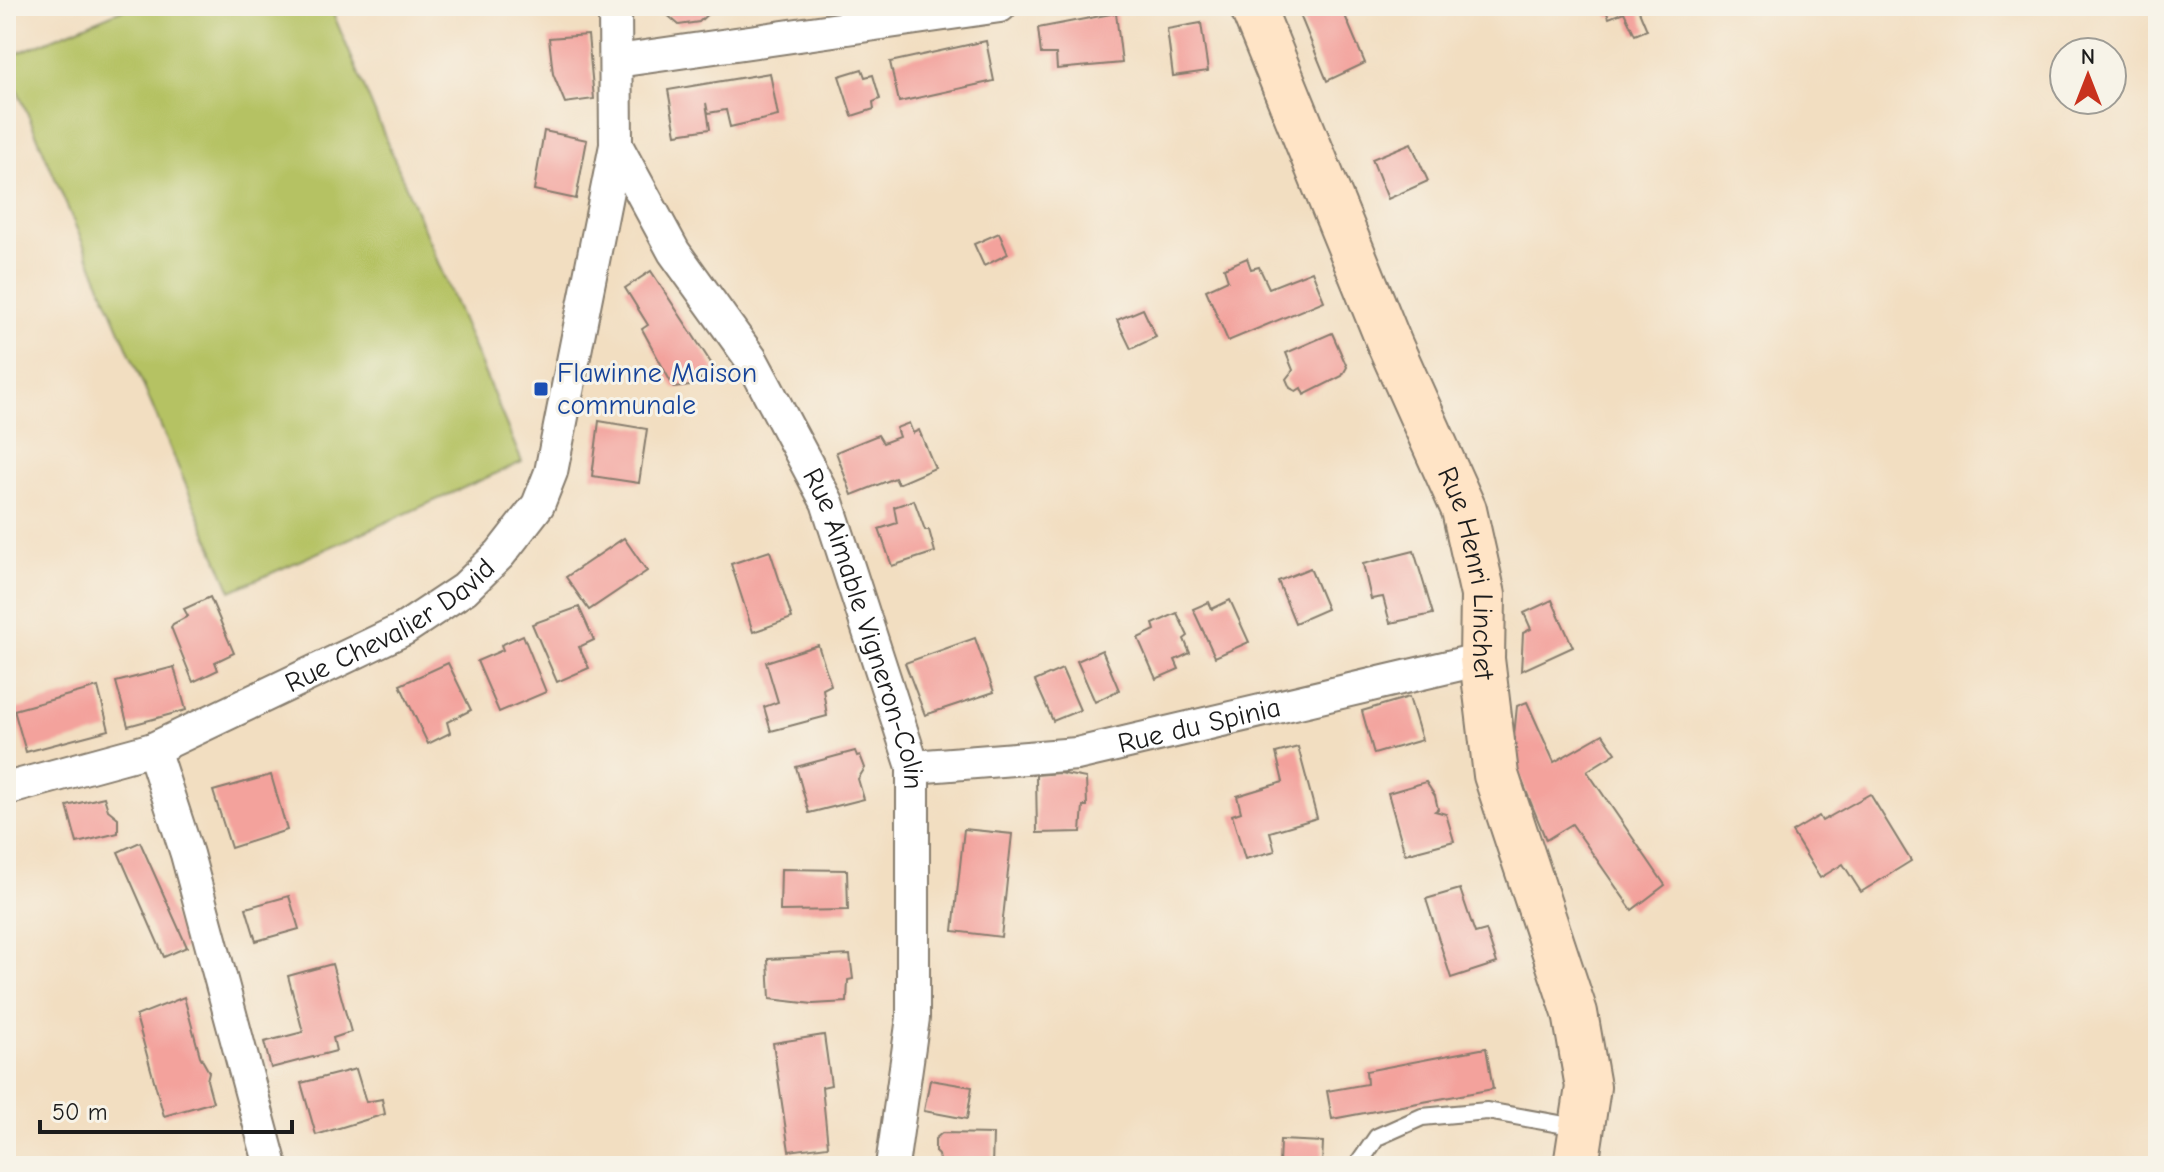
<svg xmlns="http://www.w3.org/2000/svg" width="2164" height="1172" viewBox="0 0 2164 1172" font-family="'Comic Neue',sans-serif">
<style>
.green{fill:#b5c264;stroke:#686f40;stroke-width:2}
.building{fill:#f3a29c}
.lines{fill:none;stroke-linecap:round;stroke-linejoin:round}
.lane-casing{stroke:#877d6e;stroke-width:20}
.street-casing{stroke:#877d6e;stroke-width:36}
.secondary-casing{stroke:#877d6e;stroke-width:48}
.lane{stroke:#fff;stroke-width:16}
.street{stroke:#fff;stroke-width:32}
.secondary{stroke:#ffe4c6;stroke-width:44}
.transit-dot{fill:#1a4fb4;stroke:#f7f3e8;stroke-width:3}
.labels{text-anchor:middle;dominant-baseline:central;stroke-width:6;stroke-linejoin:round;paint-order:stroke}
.transit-label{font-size:28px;fill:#164399;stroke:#f7f3e8;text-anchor:start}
.street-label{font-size:28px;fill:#1c1c1c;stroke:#f7f3e8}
</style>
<rect width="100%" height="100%" fill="#f7f3e8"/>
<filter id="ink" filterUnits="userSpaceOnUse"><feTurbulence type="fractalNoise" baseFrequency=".0125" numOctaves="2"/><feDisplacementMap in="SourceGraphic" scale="16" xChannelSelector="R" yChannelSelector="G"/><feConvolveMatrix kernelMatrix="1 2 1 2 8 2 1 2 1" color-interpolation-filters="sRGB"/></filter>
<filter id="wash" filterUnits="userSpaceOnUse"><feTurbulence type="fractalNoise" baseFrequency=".006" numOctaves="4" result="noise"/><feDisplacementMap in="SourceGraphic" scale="32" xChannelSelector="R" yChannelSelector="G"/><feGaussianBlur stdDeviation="1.8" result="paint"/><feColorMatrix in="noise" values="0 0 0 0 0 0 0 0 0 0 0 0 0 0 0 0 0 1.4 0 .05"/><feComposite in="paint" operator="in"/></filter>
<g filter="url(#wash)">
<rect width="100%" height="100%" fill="#f2dec1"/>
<polygon class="green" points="131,6 330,6 522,462 231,591 6,63 6,58"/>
<g id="blocks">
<g class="building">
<polygon points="657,6 710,6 713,9 699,22 679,25"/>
<polygon points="1308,6 1341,6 1365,63 1327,81 1298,10"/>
<polygon points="1604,6 1637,6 1647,30 1635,35 1624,12 1609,18"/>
<polygon points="1116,13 1122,63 1057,69 1056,54 1041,54 1038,28"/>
<polygon points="1201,23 1208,71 1173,76 1167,29"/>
<polygon points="588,35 594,99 565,103 553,74 549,38"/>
<polygon points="986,41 994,81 899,102 890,62"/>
<polygon points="862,69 865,77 873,75 880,99 873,102 874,109 852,116 839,76"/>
<polygon points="770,73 778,116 730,127 726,110 708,113 706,103 710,129 676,134 668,90"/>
<polygon points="544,131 587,140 576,199 534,190"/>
<polygon points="1411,143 1428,181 1388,199 1372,159"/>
<polygon points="999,233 1008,254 984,266 974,244"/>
<polygon points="1247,258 1251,269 1259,267 1269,288 1312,271 1324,301 1228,341 1206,290 1228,280 1224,268"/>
<polygon points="651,271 715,369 690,386 674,388 642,329 648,325 625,288"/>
<polygon points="1143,309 1156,337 1131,349 1117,320"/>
<polygon points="1332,333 1347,367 1342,376 1304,395 1301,388 1296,391 1290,388 1286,379 1293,370 1286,353"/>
<polygon points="599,421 647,429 639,483 592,476"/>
<polygon points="909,423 913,433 919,430 935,468 898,484 895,478 852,495 836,452 878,435 883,443 899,437 896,428"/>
<polygon points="914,500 925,530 929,530 935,552 892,566 879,529 897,523 894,507"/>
<polygon points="624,538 647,571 589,610 566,577"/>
<polygon points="770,551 792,618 753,632 731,564"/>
<polygon points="1414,551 1433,614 1390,623 1383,597 1371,599 1363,564"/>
<polygon points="1310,568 1327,609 1295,623 1278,581"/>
<polygon points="210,597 234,653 215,662 218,670 193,682 171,627 173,624 188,616 184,609"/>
<polygon points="1230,600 1249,642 1215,657 1193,609 1209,602 1212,609"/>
<polygon points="1552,600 1573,647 1521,671 1523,633 1531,629 1524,613"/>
<polygon points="579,607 594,640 579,647 589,668 557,682 532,624"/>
<polygon points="1177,613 1188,636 1184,639 1190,653 1175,660 1179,669 1156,679 1138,638 1155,630 1153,624"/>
<polygon points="523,635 546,692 499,712 477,661 503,650 501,645"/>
<polygon points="975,638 994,692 925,715 905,663"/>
<polygon points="818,645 831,685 823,689 827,716 771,731 764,707 778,702 766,662"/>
<polygon points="1102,650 1119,690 1095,702 1077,661"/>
<polygon points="448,663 471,710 447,722 450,733 428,744 400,685"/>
<polygon points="174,667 186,710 128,726 116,682"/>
<polygon points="1062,669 1080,710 1053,721 1035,681"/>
<polygon points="98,687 109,730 26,752 14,710"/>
<polygon points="1409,697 1422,740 1374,754 1362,711"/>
<polygon points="1527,702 1554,762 1603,734 1616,753 1587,771 1665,885 1632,910 1572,824 1546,840 1512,756 1517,706"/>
<polygon points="1298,747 1317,818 1270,832 1275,851 1245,859 1232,815 1241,812 1237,796 1283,782 1276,753"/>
<polygon points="855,751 857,756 860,755 865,768 858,779 864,799 809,813 796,767"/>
<polygon points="1059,773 1086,778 1087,806 1083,806 1081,832 1037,833 1036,775"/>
<polygon points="271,775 287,830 231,848 213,791"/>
<polygon points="1426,782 1435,796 1438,809 1435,811 1446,814 1454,841 1405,854 1388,793"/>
<polygon points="1870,794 1911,861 1861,892 1843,864 1820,878 1792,832 1819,816 1822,821"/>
<polygon points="104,797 108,810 118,818 118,833 77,843 67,806"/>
<polygon points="964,829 1012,834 1001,937 953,931"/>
<polygon points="140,842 187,947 164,957 118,852"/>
<polygon points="781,869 847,870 848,910 780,911"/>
<polygon points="1460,889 1475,933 1486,930 1497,963 1451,978 1426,899"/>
<polygon points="289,896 299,929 256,941 246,908"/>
<polygon points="850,955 853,979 848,980 847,1002 813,1004 770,999 768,959"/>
<polygon points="332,964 351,1032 333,1038 336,1051 271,1068 264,1042 303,1032 288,976"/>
<polygon points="184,997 200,1056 209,1072 207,1080 213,1102 164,1116 136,1016"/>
<polygon points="824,1035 831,1085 822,1087 828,1146 789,1151 773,1043"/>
<polygon points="1486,1048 1493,1089 1332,1119 1327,1091 1367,1084 1366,1071"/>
<polygon points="356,1069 366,1102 382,1099 385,1114 316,1135 301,1083"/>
<polygon points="930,1080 972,1087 967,1119 924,1111"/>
<polygon points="942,1133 993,1134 992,1166 940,1166 938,1155 935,1152 935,1139"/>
<polygon points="1280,1140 1323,1142 1322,1166 1279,1166"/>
</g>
</g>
</g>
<g filter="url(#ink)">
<use href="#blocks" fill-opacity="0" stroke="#877d6e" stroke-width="2"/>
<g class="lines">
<defs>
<polyline id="lane" points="1357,1166 1377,1137 1422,1117 1487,1111 1582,1128"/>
<g id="street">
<polyline points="617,61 1000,6"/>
<path id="s1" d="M616 145 674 252 751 359 827 502 913 767V1018L892 1166"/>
<polyline points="153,749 187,854 271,1166"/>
<path id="s2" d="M913 767 1077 754 1482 659"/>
<path id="s3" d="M6 789 153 749 404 629 464 589 500 554 538 505 551 472 616 145 615 6"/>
</g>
<g id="secondary">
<path id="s4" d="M1252 6 1390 345 1464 510 1483 595 1482 659 1496 775 1575 1013 1588 1087 1576 1166"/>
</g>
</defs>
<use href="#lane" class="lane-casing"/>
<use href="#street" class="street-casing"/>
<use href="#secondary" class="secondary-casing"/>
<use href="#lane" class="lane"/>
<use href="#street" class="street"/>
<use href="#secondary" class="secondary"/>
</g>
</g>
<rect class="transit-dot" x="533" y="381" width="16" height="16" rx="4"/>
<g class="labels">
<g class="transit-label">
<text x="557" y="373">Flawinne Maison<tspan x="557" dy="32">communale</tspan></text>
</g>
<g class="street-label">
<text stroke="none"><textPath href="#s4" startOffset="610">Rue Henri Linchet</textPath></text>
<text stroke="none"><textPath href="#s3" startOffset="420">Rue Chevalier David</textPath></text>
<text stroke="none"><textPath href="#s1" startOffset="548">Rue Aimable Vigneron-Colin</textPath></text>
<text stroke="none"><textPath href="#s2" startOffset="290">Rue du Spinia</textPath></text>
</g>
</g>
<rect width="2164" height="1172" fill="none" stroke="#f7f3e8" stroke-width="32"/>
<g transform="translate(2088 76)"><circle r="38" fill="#f7f3e8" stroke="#9f9d96" stroke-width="2"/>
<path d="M0-6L14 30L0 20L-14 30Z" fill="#c8321e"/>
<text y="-12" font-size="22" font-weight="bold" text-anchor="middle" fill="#1c1c1c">N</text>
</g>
<path d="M40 1120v12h252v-12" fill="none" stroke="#1c1c1c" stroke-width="4"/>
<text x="52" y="1120" font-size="24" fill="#1c1c1c" stroke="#f7f3e8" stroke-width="6" paint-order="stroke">50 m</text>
</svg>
